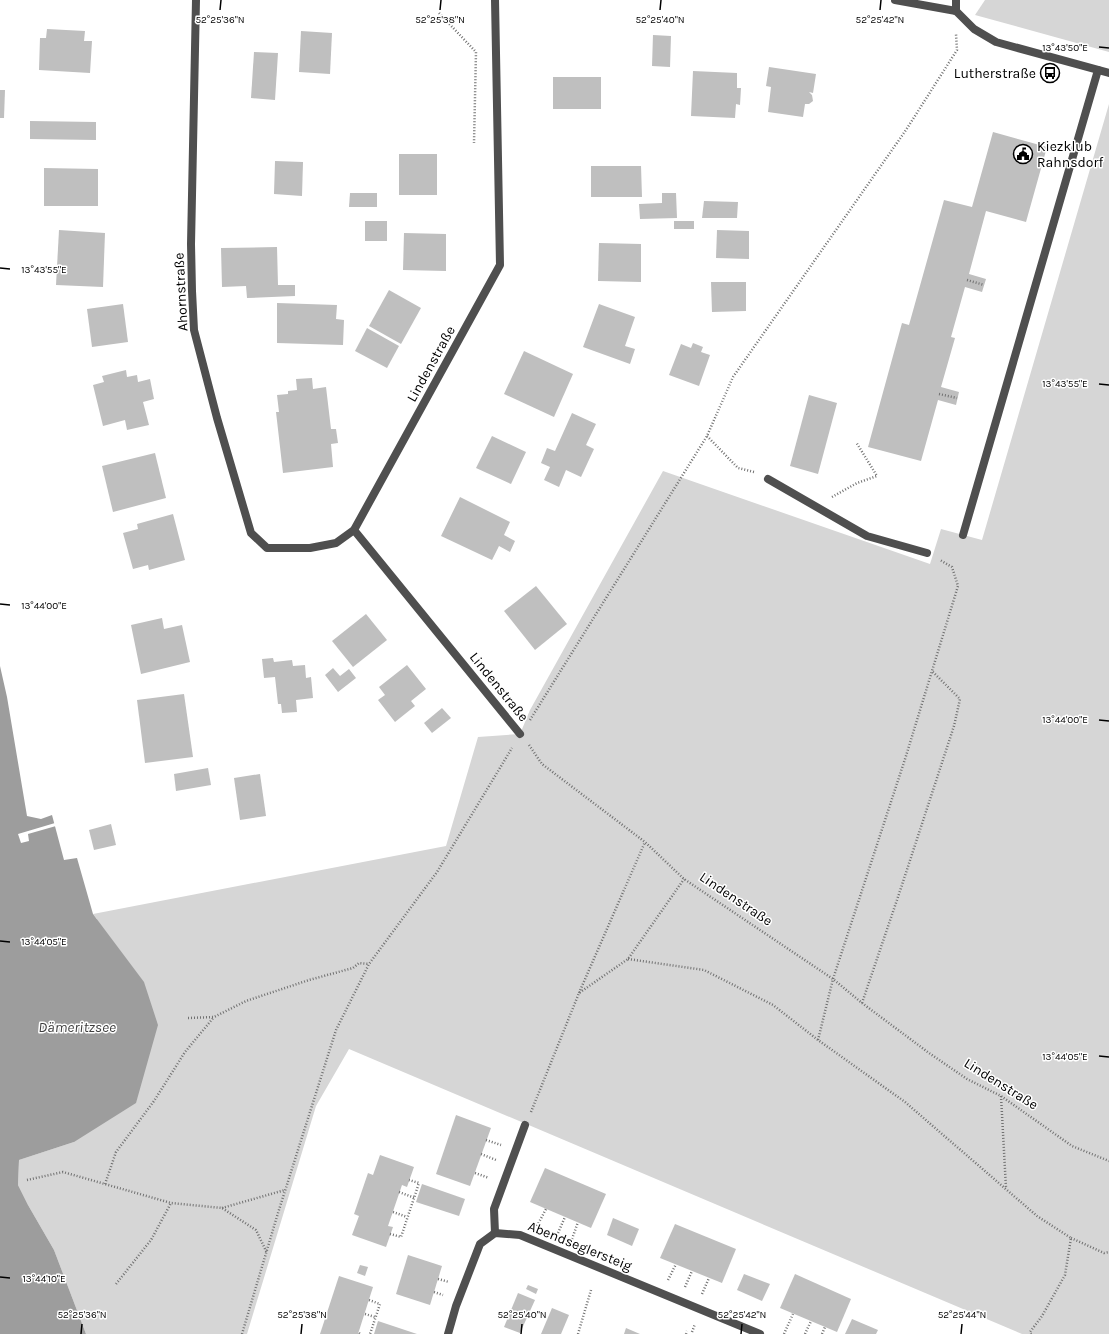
<svg xmlns="http://www.w3.org/2000/svg" width="1109" height="1334" viewBox="0 0 1109 1334" font-family="Karla,sans-serif">
<style>
.green{fill:#d6d6d6}
.water{fill:#9d9d9d}
.pier{fill:#fff}
.building{fill:#bfbfbf}
.lines{fill:none;stroke-linecap:round;stroke-linejoin:round}
.path{stroke:#717171;stroke-width:2.5;stroke-dasharray:1 2;stroke-linecap:butt}
.lane{stroke:#4f4f4f;stroke-width:8}
.street{stroke:#4f4f4f;stroke-width:8}
.ticks{fill:none;stroke:#000;stroke-width:1.5}
.labels{text-anchor:middle;dominant-baseline:central;stroke-width:3;stroke-linejoin:round;paint-order:stroke}
.poi-label{font-size:14px;fill:#000;stroke:#fff;text-anchor:end}
.street-label{font-size:14px;fill:#000;stroke:#fff}
.water-label{font-size:15px;font-style:italic;fill:#3e3e3e;stroke:#fff}
.ticks-label{font-size:10px;text-anchor:middle;fill:#000;stroke:#fff;stroke-width:3;stroke-linejoin:round;paint-order:stroke}
</style>
<rect width="100%" height="100%" fill="#fff"/>
<g class="green">
<polygon points="985,0 1109,0 1109,52 975,15"/>
<polygon points="1109,104 1109,1334 1022,1334 349,1049 316,1106 247,1334 86,1334 54,1250 28,1205 18,1185 19,1160 74,1142 97,919 93,914 446,846 478,737 520,734 530,710 663,471 930,564 941,529 982,540"/>
</g>
<polygon class="water" points="0,666 7,697 27,816 41,819 52,815 64,860 77,858 93,914 144,982 158,1025 136,1103 74,1142 19,1160 18,1185 28,1205 54,1250 86,1334 0,1334"/>
<polygon class="pier" points="55,823 56,826 28,834 29,841 21,843 18,834"/>
<g class="building">
<polygon points="47,29 85,31 84,41 92,41 90,73 39,70 40,38 46,38"/>
<polygon points="301,31 332,33 330,74 299,72"/>
<polygon points="653,35 671,36 670,67 652,66"/>
<polygon points="254,52 278,53 275,100 251,98"/>
<polygon points="769,67 816,74 813,93 809,92 812,95 813,101 809,104 805,104 803,117 768,112 771,87 766,86"/>
<polygon points="693,71 737,73 737,88 741,88 740,105 736,104 735,118 691,116"/>
<rect x="553" y="77" width="48" height="32"/>
<polygon points="0,90 5,90 4,118 0,118"/>
<polygon points="30,121 96,122 96,140 30,139"/>
<polygon points="993,132 1047,147 1026,222 986,211 969,274 986,279 982,292 965,287 951,337 955,338 941,387 959,392 956,405 938,400 921,461 868,447 902,323 909,325 944,200 972,207"/>
<rect x="399" y="154" width="38" height="41"/>
<polygon points="275,161 303,162 302,196 274,194"/>
<polygon points="591,166 641,166 642,197 591,197"/>
<polygon points="44,168 98,169 98,206 44,206"/>
<polygon points="350,193 377,193 377,207 349,207"/>
<polygon points="662,193 676,193 677,218 640,219 639,204 662,203"/>
<polygon points="704,201 738,202 737,218 702,218"/>
<rect x="365" y="221" width="22" height="20"/>
<rect x="674" y="221" width="20" height="8"/>
<polygon points="59,230 105,233 103,287 56,285"/>
<polygon points="717,230 749,231 749,259 716,258"/>
<polygon points="404,233 446,234 446,271 403,270"/>
<polygon points="599,243 641,244 641,282 598,281"/>
<polygon points="277,247 278,285 295,285 295,296 247,298 246,286 222,287 221,248"/>
<polygon points="711,282 746,282 746,311 712,312"/>
<polygon points="389,290 421,308 401,344 369,326"/>
<polygon points="277,303 337,305 336,319 344,320 343,345 277,343"/>
<polygon points="123,304 128,342 92,347 87,309"/>
<polygon points="599,304 635,317 625,346 635,349 630,364 583,347"/>
<polygon points="367,328 399,346 387,368 355,351"/>
<polygon points="693,343 703,347 701,352 710,355 699,386 669,375 681,344 691,348"/>
<polygon points="524,351 573,374 554,417 504,394"/>
<polygon points="126,370 127,377 137,375 138,382 150,379 154,399 143,402 149,425 127,430 125,420 103,426 93,385 104,382 102,376"/>
<polygon points="312,378 313,389 326,387 331,429 336,429 338,443 331,444 333,467 283,473 276,412 279,412 277,395 288,394 288,391 297,390 296,379"/>
<polygon points="809,395 837,403 818,474 790,466"/>
<polygon points="572,413 596,424 586,445 594,449 581,477 566,470 559,487 544,480 550,467 541,463 547,448 555,451"/>
<polygon points="492,436 526,452 511,484 476,468"/>
<polygon points="155,453 166,498 113,512 102,466"/>
<polygon points="460,497 510,522 504,535 515,541 510,552 499,546 492,560 441,536"/>
<polygon points="173,514 185,560 149,570 148,565 133,569 123,533 138,529 137,524"/>
<polygon points="536,586 567,624 535,650 504,611"/>
<polygon points="366,614 387,640 353,667 332,641"/>
<polygon points="162,618 164,629 182,625 190,662 141,674 131,625"/>
<polygon points="273,658 274,662 292,660 293,666 305,665 306,678 311,677 313,698 296,700 297,712 282,713 281,704 278,704 275,677 264,678 262,659"/>
<polygon points="407,665 426,689 411,701 415,706 395,722 378,700 385,695 379,687"/>
<polygon points="333,668 340,676 349,669 356,678 338,692 325,675"/>
<polygon points="184,694 193,757 145,763 137,700"/>
<polygon points="442,708 451,718 432,733 424,723"/>
<polygon points="208,768 211,785 176,791 174,774"/>
<polygon points="260,774 266,816 240,820 234,778"/>
<polygon points="111,824 116,845 94,850 89,830"/>
<polygon points="456,1115 491,1128 470,1186 436,1174"/>
<polygon points="380,1155 414,1167 407,1187 402,1185 388,1226 393,1227 386,1247 352,1235 359,1216 354,1214 368,1173 373,1175"/>
<polygon points="545,1168 606,1194 591,1228 530,1202"/>
<polygon points="422,1184 465,1199 459,1216 416,1202"/>
<polygon points="613,1218 639,1229 632,1246 607,1235"/>
<polygon points="675,1224 736,1249 722,1283 660,1258"/>
<polygon points="408,1255 442,1266 430,1305 396,1294"/>
<polygon points="360,1265 368,1267 365,1276 357,1273"/>
<polygon points="744,1274 770,1284 762,1301 737,1290"/>
<polygon points="795,1274 851,1299 837,1332 780,1308"/>
<polygon points="339,1276 373,1287 358,1334 320,1334"/>
<polygon points="528,1285 538,1289 536,1294 526,1289"/>
<polygon points="518,1293 535,1300 520,1333 504,1327"/>
<polygon points="552,1308 569,1315 561,1334 541,1334"/>
<polygon points="852,1319 878,1330 876,1334 845,1334"/>
<polygon points="378,1321 417,1334 374,1334"/>
<polygon points="626,1328 640,1334 624,1334"/>
</g>
<g class="lines">
<g class="path">
<polyline points="439,13 476,52 474,143"/>
<polyline points="967,280 984,285"/>
<polyline points="939,394 957,398"/>
<polyline points="707,436 738,468 754,472"/>
<polyline points="832,497 857,483 877,476 856,442"/>
<polyline points="530,720 707,436 733,377 906,130 957,50 956,34"/>
<polyline points="529,745 542,764 645,842 684,879 833,979 862,1003 929,1053 967,1079 1001,1096 1072,1146 1109,1161"/>
<polyline points="628,959 704,970 773,1005 818,1040 905,1102 1037,1216 1071,1238 1065,1275 1042,1316 1030,1332 1031,1334"/>
<polyline points="579,993 645,842"/>
<polyline points="862,1003 899,894 954,726 960,699 932,671"/>
<polyline points="188,1018 214,1017 246,1001 309,980 353,968 359,963 369,964"/>
<polyline points="818,1040 833,979 906,756 958,586 952,567 940,560"/>
<polyline points="1001,1096 1006,1188"/>
<polyline points="531,1112 579,993 628,959 684,879"/>
<polyline points="486,1140 501,1145"/>
<polyline points="481,1154 496,1160"/>
<polyline points="475,1173 489,1178"/>
<polyline points="27,1180 63,1172 171,1203 222,1208 256,1230 267,1253"/>
<polyline points="105,1184 116,1152 154,1101 185,1052 214,1017"/>
<polyline points="399,1192 415,1198"/>
<polyline points="222,1208 285,1190"/>
<polyline points="393,1212 407,1217"/>
<polyline points="537,1226 546,1209"/>
<polyline points="558,1233 565,1217"/>
<polyline points="390,1234 401,1237 419,1183 409,1180"/>
<polyline points="1071,1238 1104,1253 1109,1252"/>
<polyline points="572,1239 578,1222"/>
<polyline points="438,1279 449,1282"/>
<polyline points="668,1280 676,1264"/>
<polyline points="116,1284 151,1240 171,1203"/>
<polyline points="685,1287 692,1271"/>
<polyline points="434,1292 443,1295"/>
<polyline points="702,1294 709,1278"/>
<polyline points="369,1300 380,1304 370,1334"/>
<polyline points="365,1314 375,1317"/>
<polyline points="692,1332 695,1324"/>
<polyline points="359,1333 360,1334"/>
<polyline points="242,1334 278,1213 336,1030 369,964 437,872 512,748"/>
<polyline points="578,1334 591,1290"/>
<polyline points="686,1334 687,1331"/>
<polyline points="784,1334 793,1314"/>
<polyline points="805,1334 811,1321"/>
<polyline points="822,1334 825,1327"/>
</g>
<g class="lane">
<polyline points="768,479 867,536 927,553"/>
<polyline points="963,535 1098,70"/>
<polyline points="495,1233 494,1209 525,1125"/>
</g>
<g class="street">
<polyline points="196,0 191,244 192,291 194,330 217,418 251,533 267,548 310,548 336,543 354,530 500,265 495,0"/>
<polyline points="895,0 956,11 974,29 996,42 1109,73"/>
<polyline points="956,11 956,0"/>
<polyline points="354,530 520,734"/>
<polyline points="448,1334 456,1306 480,1244 495,1233 520,1235 760,1334"/>
</g>
</g>
<path class="ticks" d="M220 10 221 0M440 10 441 0M660 10 661 0M880 10 881 0M1099 47 1109 48M0 268 10 269M1099 384 1109 385M0 604 10 605M1099 720 1109 721M0 941 10 942M1099 1056 1109 1057M0 1277 10 1278M81 1334 82 1324M301 1334 302 1324M521 1334 522 1324M741 1334 742 1324M961 1334 962 1324"/>
<defs>
<symbol id="bus-ring" viewBox="-11 -11 22 22"><circle r="9.5" fill="#fff" stroke="#000" stroke-width="1.5"/><path d="M-5-6H5V4H4V6H2V4H-2V6H-4V4H-5ZM-3.5-4V0h7V-4ZM-3.5 1.2v1.5H-2V1.2ZM2 1.2v1.5H3.5V1.2Z" fill="#000"/></symbol>
<symbol id="civic-ring" viewBox="-11 -11 22 22"><circle r="9.5" fill="#fff" stroke="#000" stroke-width="1.5"/><path d="M-.6-6.5H3V-4.5H.6V-3L4-1V1h2V6H-6V1h2V-1L-.6-3ZM-1.2 2.5V6h2.4V2.5Z" fill="#000"/></symbol>
</defs>
<g fill-rule="evenodd">
<use href="#bus-ring" x="1039" y="62" width="22" height="22"/>
<use href="#civic-ring" x="1012" y="143" width="22" height="22"/>
</g>
<g class="labels">
<g class="poi-label">
<text x="1036" y="73">Lutherstraße</text>
<text x="1037" y="146" text-anchor="start">Kiezklub<tspan x="1037" dy="16">Rahnsdorf</tspan></text>
</g>
<g class="street-label">
<text transform="translate(181 292) rotate(-93)">Ahornstraße</text>
<text transform="translate(431 364) rotate(-61)">Lindenstraße</text>
<text transform="translate(499 687) rotate(51)">Lindenstraße</text>
<text transform="translate(736 899) rotate(34)">Lindenstraße</text>
<text transform="translate(1001 1084) rotate(32)">Lindenstraße</text>
<text transform="translate(580 1246) rotate(22)">Abendseglersteig</text>
</g>
<g class="water-label">
<text x="77" y="1027">Dämeritzsee</text>
</g>
</g>
<g class="ticks-label">
<text x="220" y="23">52°25'36"N</text>
<text x="440" y="23">52°25'38"N</text>
<text x="660" y="23">52°25'40"N</text>
<text x="880" y="23">52°25'42"N</text>
<text x="1065" y="51">13°43'50"E</text>
<text x="44" y="273">13°43'55"E</text>
<text x="1065" y="387">13°43'55"E</text>
<text x="44" y="609">13°44'00"E</text>
<text x="1065" y="723">13°44'00"E</text>
<text x="44" y="945">13°44'05"E</text>
<text x="1065" y="1060">13°44'05"E</text>
<text x="44" y="1282">13°44'10"E</text>
<text x="82" y="1318">52°25'36"N</text>
<text x="302" y="1318">52°25'38"N</text>
<text x="522" y="1318">52°25'40"N</text>
<text x="742" y="1318">52°25'42"N</text>
<text x="962" y="1318">52°25'44"N</text>
</g>
</svg>
